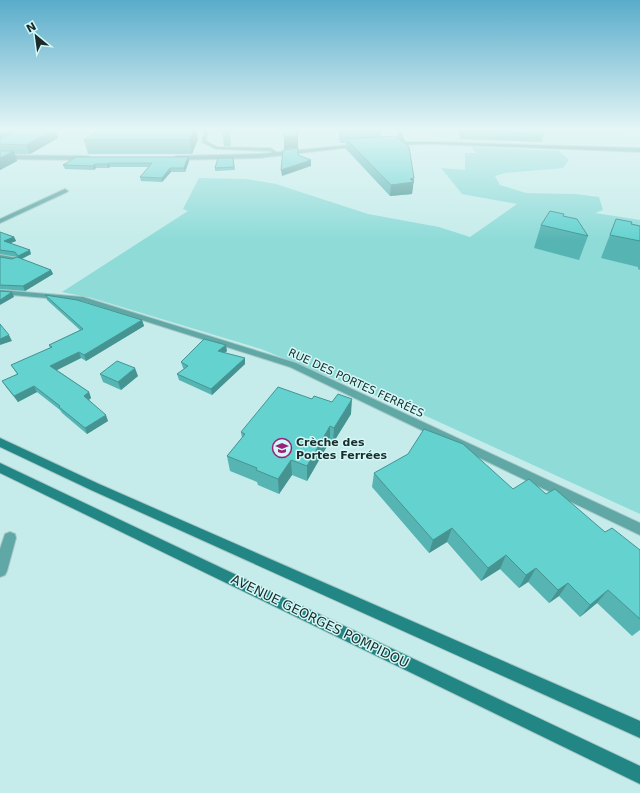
<svg xmlns="http://www.w3.org/2000/svg" width="640" height="793" viewBox="0 0 640 793" font-family="'DejaVu Sans',sans-serif">
<style>
.green{fill:#8edbd8}
.lines{fill:none;stroke-linecap:round;stroke-linejoin:round}
.minor-casing{stroke:#a7c9c8;stroke-width:2}
.tertiary-casing{stroke:#a7c9c8;stroke-width:2}
.secondary-casing{stroke:#a7c9c8;stroke-width:2}
.minor{fill:#5fa8a5;fill-rule:evenodd}
.tertiary{fill:#5fa8a5;fill-rule:evenodd}
.secondary{fill:#218684;fill-rule:evenodd}
.wall{fill:#56b5b3}
.shaded-wall{fill:#469492}
.building{fill:#64d3d0;stroke:#469492}
.labels{text-anchor:middle;dominant-baseline:central;stroke-width:3;stroke-linejoin:round;paint-order:stroke}
.street-label{font-size:11px;fill:#1c2b2b;stroke:#d2f9f7}
.poi-label{font-size:11px;font-weight:bold;fill:#1c2b2b;stroke:#d2f9f7;text-anchor:start}
.near-street-label{font-size:13px;fill:#1c2b2b;stroke:#d2f9f7}
</style>
<rect width="100%" height="100%" fill="#c5ecea"/>
<polygon class="green" points="472,147 559,151 569,160 563,168 505,173 495,176 500,185 526,193 576,194 599,197 603,210 595,213 640,220 640,514 426,416 261,349 92,298 62,292 188,211 183,209 199,178 246,179 276,184 368,214 439,227 470,237 517,204 462,194 441,168 465,170 465,153 476,153"/>
<g class="lines">
<defs>
<g id="minor">
<polygon points="205,129 209,129 206,141 217,147 271,148 279,154 274,155 270,151 216,149 202,142"/>
<polygon points="65,189 68,191 67,192 0,223 0,219"/>
<polygon points="0,255 17,258 18,260 14,262 0,259"/>
<polygon points="0,290 83,297 296,363 640,523 640,535 290,367 82,301 0,294"/>
<polygon points="10,532 15,534 16,538 7,571 5,575 0,577 0,549 5,534"/>
</g>
<g id="tertiary">
<polygon points="396,129 400,129 405,142 434,142 640,148 640,152 434,144 389,145 391,143 400,142"/>
<polygon points="359,144 361,146 259,158 176,160 173,158 176,156 259,154"/>
<polygon points="0,155 88,156 91,158 88,160 0,159"/>
</g>
<g id="secondary">
<polygon points="0,438 99,484 640,721 640,738 91,490 0,447"/>
<polygon points="0,463 640,766 640,784 0,473"/>
</g>
</defs>
<use href="#minor" class="minor-casing"/>
<use href="#tertiary" class="tertiary-casing"/>
<use href="#secondary" class="secondary-casing"/>
<use href="#minor" class="minor"/>
<use href="#tertiary" class="tertiary"/>
<use href="#secondary" class="secondary"/>
</g>
<g class="wall">
<polygon points="0,129 55,129 58,138 30,154 14,154 17,161 0,170"/>
<polygon points="230,129 231,146 224,146 222,131"/>
<polygon points="338,129 381,129 381,137 414,178 412,194 390,196 346,149 346,143 340,143"/>
<polygon points="458,129 541,129 544,134 542,142 460,139"/>
<polygon points="624,129 640,129 640,132 626,132"/>
<polygon points="198,139 192,154 88,154 84,140"/>
<polygon points="76,157 189,161 185,172 171,172 162,182 141,181 140,177 149,167 110,167 108,168 96,168 94,170 65,169 63,165"/>
<polygon points="233,158 235,170 215,171 215,168"/>
<polygon points="564,214 563,216 588,236 579,260 534,248 541,225"/>
<polygon points="616,219 640,226 640,270 638,269 638,267 601,258"/>
<polygon points="0,232 14,237 16,241 10,243 31,254 22,259 51,270 53,274 25,291 0,289 0,257 12,259 18,257 17,257 0,254"/>
<polygon points="45,295 142,320 144,326 86,361 81,358 57,370 89,392 91,398 89,400 108,421 87,434 62,413 60,410 37,392 18,402 6,387 2,381 17,374 11,365 50,348 49,345 80,330 47,300"/>
<polygon points="227,351 225,353 245,364 212,395 179,380 177,374 184,369 183,368 181,362"/>
<polygon points="100,374 138,376 121,390 103,382"/>
<polygon points="351,414 333,443 330,441 307,481 292,475 279,494 258,485 257,482 230,471 227,456 242,438 241,432"/>
<polygon points="374,473 513,489 546,494 605,532 640,550 640,630 632,636 597,603 580,617 559,596 549,603 528,582 519,588 500,569 481,581 447,542 429,553 372,487"/>
</g>
<g class="shaded-wall">
<polygon points="8,129 21,129 0,143 0,133"/>
<polygon points="55,129 58,138 30,154 26,145"/>
<polygon points="194,129 196,129 198,139 192,154 189,140"/>
<polygon points="298,129 298,148 284,149 284,137"/>
<polygon points="14,151 17,161 0,170 0,158"/>
<polygon points="188,157 189,161 185,172 184,168"/>
<polygon points="311,160 311,166 282,176 281,170"/>
<polygon points="109,163 110,167 108,168 107,164"/>
<polygon points="95,164 96,168 94,170 93,166"/>
<polygon points="170,168 171,172 162,182 162,178"/>
<polygon points="414,178 412,194 390,196 391,185 410,179"/>
<polygon points="14,237 16,241 6,245 4,241"/>
<polygon points="30,250 31,254 19,260 18,256"/>
<polygon points="51,270 53,274 25,291 23,286"/>
<polygon points="12,292 14,297 0,305 0,300"/>
<polygon points="142,320 144,326 86,361 84,355"/>
<polygon points="9,335 12,341 0,345 0,339"/>
<polygon points="226,345 227,351 219,357 218,351"/>
<polygon points="79,352 81,358 53,372 50,366"/>
<polygon points="245,358 245,364 212,395 211,389"/>
<polygon points="135,368 138,376 121,390 118,382"/>
<polygon points="34,386 37,392 18,402 14,396"/>
<polygon points="89,392 91,398 86,402 84,396"/>
<polygon points="352,399 351,414 333,443 334,428"/>
<polygon points="106,415 108,421 87,434 85,428"/>
<polygon points="330,426 330,441 307,481 307,466"/>
<polygon points="291,460 292,475 279,494 278,479"/>
<polygon points="452,528 447,542 429,553 433,540"/>
<polygon points="506,555 500,569 481,581 488,568"/>
<polygon points="536,568 528,582 519,588 526,575"/>
<polygon points="568,583 559,596 549,603 558,590"/>
<polygon points="608,590 597,603 580,617 590,605"/>
</g>
<g class="building">
<polygon points="0,129 8,129 0,133"/>
<polygon points="21,129 55,129 26,145 0,144 0,139"/>
<polygon points="102,129 194,129 189,140 84,140"/>
<rect x="222" y="129" width="8" height="2"/>
<polygon points="284,129 297,129 297,136 284,137"/>
<polygon points="340,129 370,129 341,130"/>
<polygon points="461,129 541,129 544,134 462,131"/>
<polygon points="396,136 409,147 414,178 410,179 414,182 391,185 346,139"/>
<polygon points="298,148 298,155 311,160 281,170 283,150"/>
<polygon points="0,151 14,151 0,158"/>
<polygon points="76,157 188,157 184,168 170,168 162,178 140,177 152,163 109,163 107,164 95,164 93,166 63,165"/>
<polygon points="218,158 233,158 234,167 215,168"/>
<polygon points="550,211 564,214 563,216 577,219 588,236 541,225"/>
<polygon points="616,219 632,222 631,224 640,226 640,241 610,235"/>
<polygon points="0,232 14,237 4,241 30,250 18,256 15,252 0,250"/>
<polygon points="0,257 12,259 17,257 51,270 23,286 0,285"/>
<polygon points="0,291 12,292 0,300"/>
<polygon points="45,295 77,300 142,320 84,355 79,352 50,366 89,392 84,396 106,415 85,428 59,407 60,406 34,386 14,396 2,381 18,374 11,365 52,347 49,345 83,329"/>
<polygon points="0,324 9,335 0,339"/>
<polygon points="204,339 226,345 218,351 245,358 211,389 177,374 188,366 181,362"/>
<polygon points="117,361 135,368 118,382 100,374"/>
<polygon points="278,387 312,399 314,396 332,402 338,394 352,399 334,428 330,426 307,466 291,460 278,479 256,470 257,468 227,456 245,434 241,432"/>
<polygon points="424,429 463,444 513,489 529,479 546,494 555,489 605,532 612,528 640,550 640,619 608,590 590,605 568,583 558,590 536,568 526,575 506,555 488,568 452,528 433,540 374,473 408,454"/>
</g>
<linearGradient id="sky" x2="0" y2="1"><stop stop-color="#59acca"/><stop offset="0.54" stop-color="#e5f6f6"/><stop offset="1" stop-color="#e5f6f6" stop-opacity="0"/></linearGradient>
<rect width="640" height="240" fill="url(#sky)"/>
<defs>
<symbol id="school-ring" viewBox="-11 -11 22 22"><circle r="9.5" fill="#d2f9f7" stroke="#9c2179" stroke-width="1.5"/><path d="M0-5L7-2L0 1L-7-2ZM-4 1L0 2.5L4 1V4Q0 6-4 4Z" fill="#9c2179"/></symbol>
</defs>
<g fill-rule="evenodd">
<use href="#school-ring" x="271" y="437" width="22" height="22"/>
</g>
<g class="labels">
<g class="street-label">
<text transform="translate(356 383) rotate(25)">RUE DES PORTES FERRÉES</text>
</g>
<g class="poi-label">
<text x="296" y="442">Crèche des<tspan x="296" dy="13">Portes Ferrées</tspan></text>
</g>
<g class="near-street-label">
<text transform="translate(320 621) rotate(26)">AVENUE GEORGES POMPIDOU</text>
</g>
</g>
<g transform="translate(36 36) rotate(331)" stroke="#d2f9f7" stroke-width="3" paint-order="stroke">
<path d="M0-3L7 15L0 10L-7 15Z" fill="#1c2b2b"/>
<text y="-6" font-size="11" font-weight="bold" text-anchor="middle" fill="#1c2b2b">N</text>
</g>
</svg>
